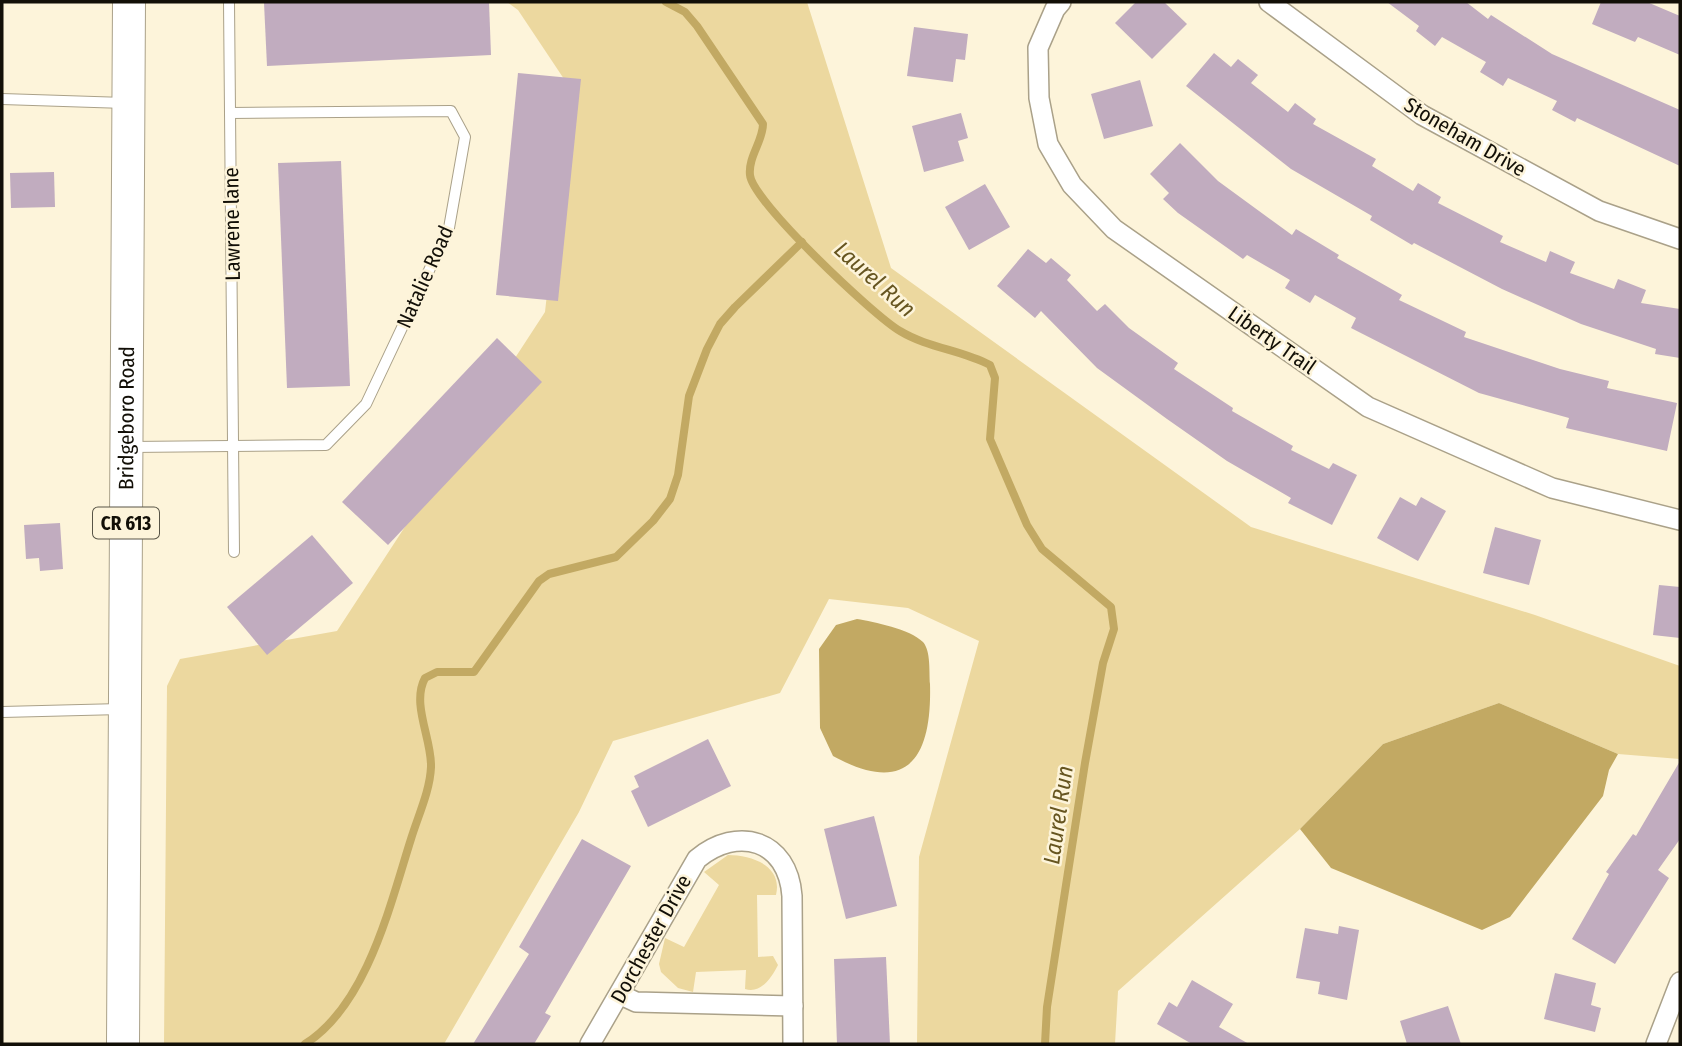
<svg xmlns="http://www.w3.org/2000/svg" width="1682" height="1046" viewBox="0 0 1682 1046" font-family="'Fira Sans Condensed',sans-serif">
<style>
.green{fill:#ecd89f}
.water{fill:#c2a963}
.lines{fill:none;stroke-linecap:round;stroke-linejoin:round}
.stream{stroke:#c2a963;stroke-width:8}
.building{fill:#c1acbf}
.lane-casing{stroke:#aaa189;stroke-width:12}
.street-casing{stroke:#aaa189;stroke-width:22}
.primary-casing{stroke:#aaa189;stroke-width:34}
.lane{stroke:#fff;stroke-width:10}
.street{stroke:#fff;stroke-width:19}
.primary{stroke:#fff;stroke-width:32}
.labels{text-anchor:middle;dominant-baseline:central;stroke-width:5;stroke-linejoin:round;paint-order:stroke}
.shield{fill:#fdf4da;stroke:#585446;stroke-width:2}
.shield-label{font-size:19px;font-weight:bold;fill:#120f07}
.street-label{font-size:21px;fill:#120f07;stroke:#fdf4da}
.water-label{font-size:23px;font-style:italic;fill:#665520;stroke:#fdf4da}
</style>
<rect width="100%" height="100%" fill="#fdf4da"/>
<g class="green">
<polygon points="507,2 807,2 891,268 1251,527 1535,615 1680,666 1680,759 1618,754 1499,703 1383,744 1300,829 1118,991 1115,1044 917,1044 919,857 979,641 908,608 829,599 780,693 613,741 579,812 444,1044 164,1044 167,686 180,659 337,631 545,312 570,88 518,10"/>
<path d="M728 855C752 855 783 866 776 895H757L758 957 773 956 778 965C771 979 760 994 745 989L746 970 696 972 693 992 678 988 661 972 659 964 665 938 684 947 719 885 704 872Z"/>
</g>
<g class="water">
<path d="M857 619C874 622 910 629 923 642 931 651 929 672 930 684 932 757 908 797 833 756L820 728 819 649 836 625Z"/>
<polygon points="1499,703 1618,754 1609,770 1603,796 1510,917 1482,930 1331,868 1300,829 1383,744"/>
</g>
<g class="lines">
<g class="stream">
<path d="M666 2 685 12 697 26 763 124C763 141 748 157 750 175 752 201 874 316 900 331 928 348 962 350 990 365L995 378 990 439 1027 525 1042 549 1111 607 1114 629 1103 663 1085 763 1047 1007 1045 1044"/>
<path d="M305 1044C367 1005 390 905 411 839 418 816 430 791 431 767 432 739 411 704 425 678L437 672H474L539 581 549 574 616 557 653 521 670 499 678 475 689 396 707 349 720 324 735 307 802 242"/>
</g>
</g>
<g class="building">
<polygon points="296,2 489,2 491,55 267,66 264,3"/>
<polygon points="1136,2 1164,2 1187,24 1152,59 1115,23"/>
<polygon points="1387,2 1466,2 1488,19 1491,15 1552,54 1680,110 1680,166 1577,118 1575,122 1552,110 1557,101 1508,78 1503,86 1480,72 1486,62 1442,37 1435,46 1416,31 1419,26"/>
<polygon points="1601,2 1647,2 1680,16 1680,55 1638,37 1635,42 1592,24"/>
<polygon points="914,27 968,34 965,60 956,59 953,82 907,76"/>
<polygon points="1214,53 1231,67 1238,59 1258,75 1251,83 1288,112 1295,103 1316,119 1313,124 1376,159 1372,166 1413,191 1418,183 1441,197 1438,203 1503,236 1500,242 1546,262 1550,251 1575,262 1570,273 1614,289 1618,279 1646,290 1641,303 1680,309 1680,358 1655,354 1656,349 1581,324 1502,289 1414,243 1412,245 1370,220 1372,216 1291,169 1186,86"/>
<polygon points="518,73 581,79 558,301 496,295"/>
<polygon points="1140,80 1153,126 1104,139 1091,94"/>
<polygon points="961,113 968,138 958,141 964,161 924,172 912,126"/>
<polygon points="1180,143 1218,181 1292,235 1296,229 1339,255 1337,258 1402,295 1399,300 1466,332 1464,337 1560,369 1609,381 1607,388 1677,403 1667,451 1566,428 1569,418 1479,393 1351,328 1356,318 1315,295 1310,303 1285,288 1290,280 1247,255 1243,259 1178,213 1163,199 1169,193 1150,174"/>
<polygon points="341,161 350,386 287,388 278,163"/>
<polygon points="54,172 55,207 11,208 10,173"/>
<polygon points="985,184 1010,227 969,250 945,207"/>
<polygon points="1028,249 1046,263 1051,258 1071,275 1067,280 1097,311 1105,304 1129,328 1178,363 1174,369 1233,408 1232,411 1293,446 1291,450 1329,469 1333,463 1357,475 1332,525 1288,503 1291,498 1227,461 1167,419 1097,368 1041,311 1035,318 997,286"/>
<polygon points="497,338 542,382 388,545 342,502"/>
<polygon points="1400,497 1416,506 1421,497 1446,511 1418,561 1377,538"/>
<polygon points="60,523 63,569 40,571 39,558 26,559 24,525"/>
<polygon points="1495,527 1541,540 1529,585 1483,573"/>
<polygon points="312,535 353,583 267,655 227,607"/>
<polygon points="1659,585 1680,587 1680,638 1653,635"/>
<polygon points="708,739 731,786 648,827 631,791 639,787 634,776"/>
<polygon points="1680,761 1680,839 1658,870 1669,878 1615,964 1572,939 1609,874 1606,872 1633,834 1636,836"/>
<polygon points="874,816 897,906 846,919 824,829"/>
<polygon points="582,839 631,866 545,1013 551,1016 534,1044 473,1044 529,954 519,947"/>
<polygon points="1339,926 1359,930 1347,1000 1318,994 1320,982 1296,978 1305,928 1338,934"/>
<polygon points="886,957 890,1044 837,1044 834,959"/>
<polygon points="1555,973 1596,983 1591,1005 1601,1008 1595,1032 1544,1019"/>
<polygon points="1192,980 1233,1004 1219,1027 1249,1044 1192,1044 1157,1024 1169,1002 1177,1007"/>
<polygon points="1448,1006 1461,1044 1407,1044 1400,1021"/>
</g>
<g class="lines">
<defs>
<g id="lane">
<polyline points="229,2 234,552"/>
<polyline points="2,99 125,103"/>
<polyline points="131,447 326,445 366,404 449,228 465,137 451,111 230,113"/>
<polyline points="2,712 121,709"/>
</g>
<g id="street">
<polyline points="1061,2 1055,9 1038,48 1039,98 1048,144 1072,185 1114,229 1368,407 1552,488 1680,520"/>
<polyline points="1269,2 1422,115 1599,211 1680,239"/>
<polyline points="621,995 636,1002 793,1006"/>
<path d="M590 1044 697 859C738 825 788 840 792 896L793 1044"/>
<polyline points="1656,1044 1680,982"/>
</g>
<g id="primary">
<path id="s1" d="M123 1044 129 2"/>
</g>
</defs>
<use href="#lane" class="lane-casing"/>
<use href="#street" class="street-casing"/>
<use href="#primary" class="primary-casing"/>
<use href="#lane" class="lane"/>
<use href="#street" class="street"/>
<use href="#primary" class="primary"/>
</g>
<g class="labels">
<rect class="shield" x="93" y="507.5" width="66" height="31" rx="5"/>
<g class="shield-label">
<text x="126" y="523">CR 613</text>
</g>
<g class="street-label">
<text transform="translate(1465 137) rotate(30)">Stoneham Drive</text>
<text transform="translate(232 224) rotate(-91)">Lawrene lane</text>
<text transform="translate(425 277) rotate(-66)">Natalie Road</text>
<text transform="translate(1272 340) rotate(35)">Liberty Trail</text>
<text stroke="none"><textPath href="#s1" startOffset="626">Bridgeboro Road</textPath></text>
<text transform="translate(651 939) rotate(-61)">Dorchester Drive</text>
</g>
<g class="water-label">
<text transform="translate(875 279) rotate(42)">Laurel Run</text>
<text transform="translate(1058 815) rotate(-82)">Laurel Run</text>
</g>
</g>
<rect width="1682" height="1046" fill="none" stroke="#120f07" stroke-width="7"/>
</svg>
